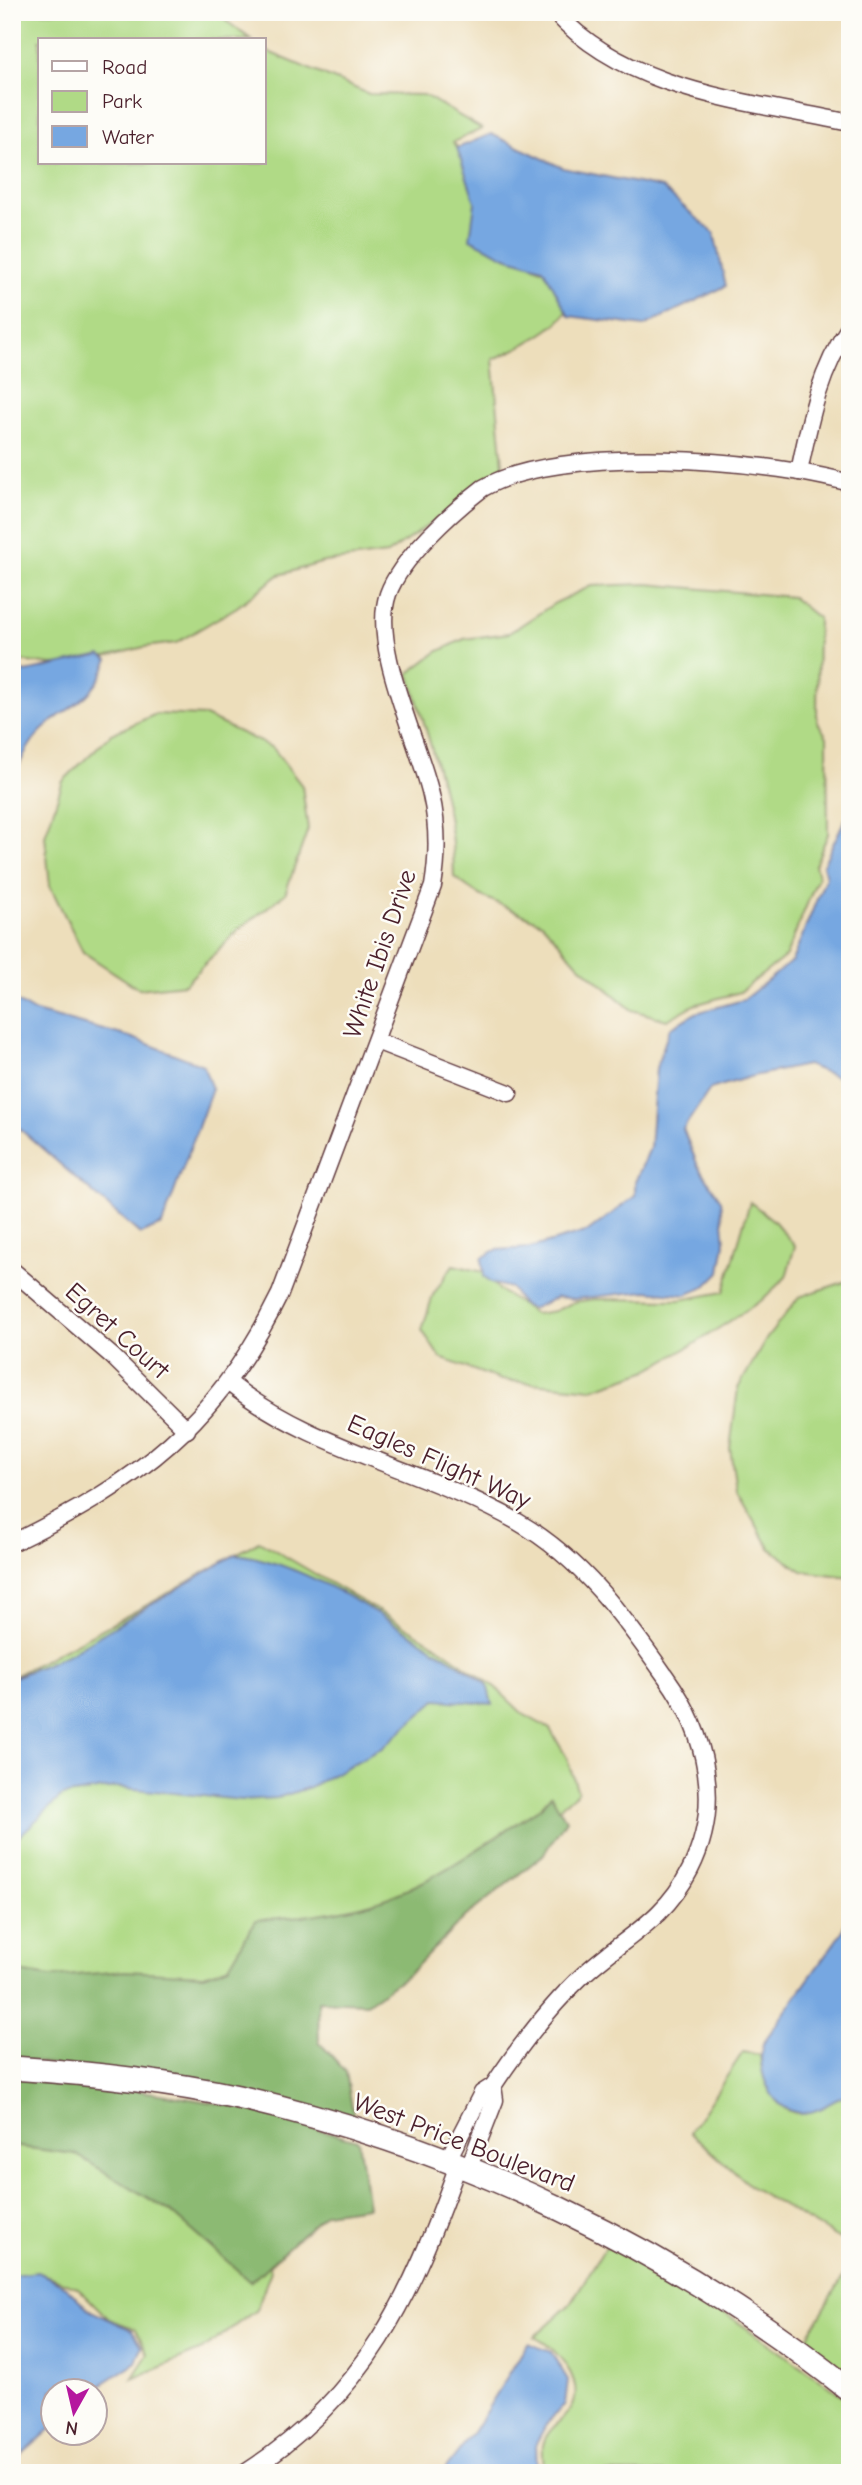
<svg xmlns="http://www.w3.org/2000/svg" width="862" height="2485" viewBox="0 0 862 2485" font-family="'Comic Neue',sans-serif">
<style>
.green{fill:#b0da86;stroke:#7d7c58;stroke-width:2}
.forest{fill:#8cba73;stroke:#6b6c4f;stroke-width:2}
.water{fill:#76a7e1;stroke:#606386;stroke-width:2}
.lines{fill:none;stroke-linecap:round;stroke-linejoin:round}
.street-casing{stroke:#623c41;stroke-width:19}
.secondary-casing{stroke:#623c41;stroke-width:26}
.street{stroke:#fff;stroke-width:16}
.secondary{stroke:#fff;stroke-width:23}
.labels{text-anchor:middle;dominant-baseline:central;stroke-width:5;stroke-linejoin:round;paint-order:stroke}
.street-label{font-size:26px;fill:#4a1f2b;stroke:#fdfcf7}
</style>
<rect width="100%" height="100%" fill="#fdfcf7"/>
<filter id="ink" filterUnits="userSpaceOnUse"><feTurbulence type="fractalNoise" baseFrequency=".0143" numOctaves="2"/><feDisplacementMap in="SourceGraphic" scale="14" xChannelSelector="R" yChannelSelector="G"/><feConvolveMatrix kernelMatrix="1 2 1 2 8 2 1 2 1" color-interpolation-filters="sRGB"/></filter>
<filter id="wash" filterUnits="userSpaceOnUse"><feTurbulence type="fractalNoise" baseFrequency=".00686" numOctaves="4" result="noise"/><feDisplacementMap in="SourceGraphic" scale="28" xChannelSelector="R" yChannelSelector="G"/><feGaussianBlur stdDeviation="1.57" result="paint"/><feColorMatrix in="noise" values="0 0 0 0 0 0 0 0 0 0 0 0 0 0 0 0 0 1.4 0 .05"/><feComposite in="paint" operator="in"/></filter>
<g filter="url(#wash)">
<rect width="100%" height="100%" fill="#eddebb"/>
<g class="green">
<path d="M12 12H224L225 20 252 40H40V163H264V50L369 94 424 95 482 129 453 142 464 155 505 257 530 264 559 277C560 285 568 303 566 311 561 327 512 352 493 359L503 465 470 496 387 554 324 562 279 575 237 607 176 643 144 647 82 663 52 665 12 660Z"/>
<path d="M647 584 792 597 818 618 817 721 827 737 828 834 815 865 818 877 786 956 740 992 694 1005 667 1020 632 1010 579 965 542 923 479 895 454 877C454 807 428 739 409 673L437 652 464 639 509 633 555 603 591 586Z"/>
<polygon points="156,714 205,716 273,748 302,786 308,829 285,894 238,930 185,984 139,989 83,952 50,886 45,836 63,781 111,734"/>
<polygon points="750,1202 774,1221 795,1246 786,1277 762,1300 696,1343 646,1371 592,1389 501,1380 440,1358 422,1330 433,1295 453,1265 483,1272 499,1290 535,1314 555,1311 574,1302 596,1299 680,1300 724,1292"/>
<polygon points="850,1280 850,1577 802,1571 770,1548 736,1490 730,1448 738,1388 767,1338 799,1297"/>
<polygon points="259,1541 433,1643 495,1687 523,1714 550,1729 567,1758 578,1792 520,1843 226,1975 12,1982 12,1677 149,1604"/>
<path d="M743 2052 760 2055C761 2079 777 2120 808 2112 824 2108 835 2097 850 2095V2245L751 2187 690 2132Z"/>
<polygon points="12,2123 252,2226 271,2271 256,2310 202,2350 132,2379 148,2354 136,2329 109,2319 77,2287 40,2273 12,2279"/>
<path d="M608 2243 711 2303 850 2401V2473H544C544 2464 542 2453 543 2445 546 2430 561 2422 570 2410 589 2383 554 2345 534 2337L570 2304Z"/>
<polygon points="850,2265 850,2378 803,2345"/>
</g>
<g class="forest">
<path d="M551 1795 566 1820 543 1855 465 1917 410 1973 367 2003 318 2001 319 2042 346 2072 354 2119 12 2058V1971L51 1977 125 1971 204 1975 229 1966 256 1920C294 1917 335 1914 372 1903 433 1884 487 1842 540 1808Z"/>
<polygon points="12,2077 123,2088 234,2106 358,2140 368,2207 325,2213 251,2282 171,2212 75,2154 12,2146"/>
</g>
<g class="water">
<polygon points="491,134 563,168 662,188 714,233 726,286 644,326 569,316 543,268 506,257 470,239 475,202 457,148"/>
<path d="M101 655 108 660C93 708 58 706 32 742 24 753 18 768 12 781V668L26 672Z"/>
<polygon points="845,819 850,819 850,1082 807,1065 753,1076 710,1089 683,1129 698,1166 721,1200 725,1243 720,1272 705,1287 686,1295 646,1291 574,1299 557,1297 532,1309 522,1305 511,1288 491,1283 484,1277 482,1258 496,1250 530,1248 589,1231 635,1196 635,1182 650,1148 656,1068 670,1028 696,1013 743,1000 792,961 826,877 823,865"/>
<polygon points="12,999 32,1011 130,1037 203,1065 212,1089 162,1225 140,1234 12,1122"/>
<path d="M236 1554C313 1564 400 1629 468 1670L487 1684 492 1704 436 1700 382 1748 310 1787 277 1798 241 1800 115 1787 62 1796 12 1843V1678L65 1656Z"/>
<path d="M850 1907V2095C835 2097 825 2109 810 2112 773 2119 755 2072 763 2043L842 1932Z"/>
<polygon points="38,2272 62,2284 91,2311 132,2330 142,2346 136,2362 93,2390 52,2390 52,2428 12,2463 12,2275"/>
<polygon points="528,2343 551,2352 568,2380 565,2404 547,2423 536,2443 537,2473 442,2473 472,2434"/>
</g>
</g>
<g filter="url(#ink)">
<g class="lines">
<defs>
<g id="street">
<path d="M555 12C629 93 749 101 850 123"/>
<path d="M799 472C810 419 819 372 850 326"/>
<polyline points="376,1041 509,1093"/>
<polyline points="12,1270 112,1356 187,1430"/>
<path d="M229 1383C313 1450 425 1469 518 1522 582 1559 624 1617 666 1677 707 1734 723 1805 690 1870 663 1923 622 1938 582 1976 547 2009 519 2047 493 2086L482 2093 447 2161"/>
<path d="M12 1543C139 1482 218 1422 280 1294L433 886C438 856 438 825 431 795 419 741 370 646 388 594 401 558 452 512 483 488 562 443 764 459 850 483"/>
<polyline points="468,2169 495,2100 493,2086"/>
<path d="M245 2473C367 2395 411 2296 458 2165"/>
</g>
<path id="secondary" d="M12 2068C88 2073 164 2081 238 2097 460 2147 671 2248 850 2390"/>
</defs>
<use href="#street" class="street-casing"/>
<use href="#secondary" class="secondary-casing"/>
<use href="#street" class="street"/>
<use href="#secondary" class="secondary"/>
</g>
</g>
<g class="labels">
<g class="street-label">
<text transform="translate(380 954) rotate(-71)">White Ibis Drive</text>
<text transform="translate(117 1331) rotate(42)">Egret Court</text>
<text transform="translate(439 1462) rotate(24)">Eagles Flight Way</text>
<text transform="translate(464 2143) rotate(21)">West Price Boulevard</text>
</g>
</g>
<rect width="862" height="2485" fill="none" stroke="#fdfcf7" stroke-width="42"/>
<rect x="38" y="38" width="228" height="126" fill="#fdfcf7" stroke="#b5a4a5" stroke-width="2"/>
<rect x="52" y="61" width="35" height="10" fill="#ffffff" stroke="#b5a4a5" stroke-width="2"/>
<text x="102" y="74" font-size="21" fill="#4a1f2b">Road</text>
<rect x="52" y="91" width="35" height="21" fill="#b0da86" stroke="#b5a4a5" stroke-width="2"/>
<text x="102" y="108" font-size="21" fill="#4a1f2b">Park</text>
<rect x="52" y="126" width="35" height="21" fill="#76a7e1" stroke="#b5a4a5" stroke-width="2"/>
<text x="102" y="144" font-size="21" fill="#4a1f2b">Water</text>
<g transform="translate(74 2412) rotate(188)"><circle r="33" fill="#fdfcf7" stroke="#b5a4a5" stroke-width="2"/>
<path d="M0-5L12 26L0 18L-12 26Z" fill="#b5179e"/>
<text y="-10" font-size="19" font-weight="bold" text-anchor="middle" fill="#4a1f2b">N</text>
</g>
</svg>
